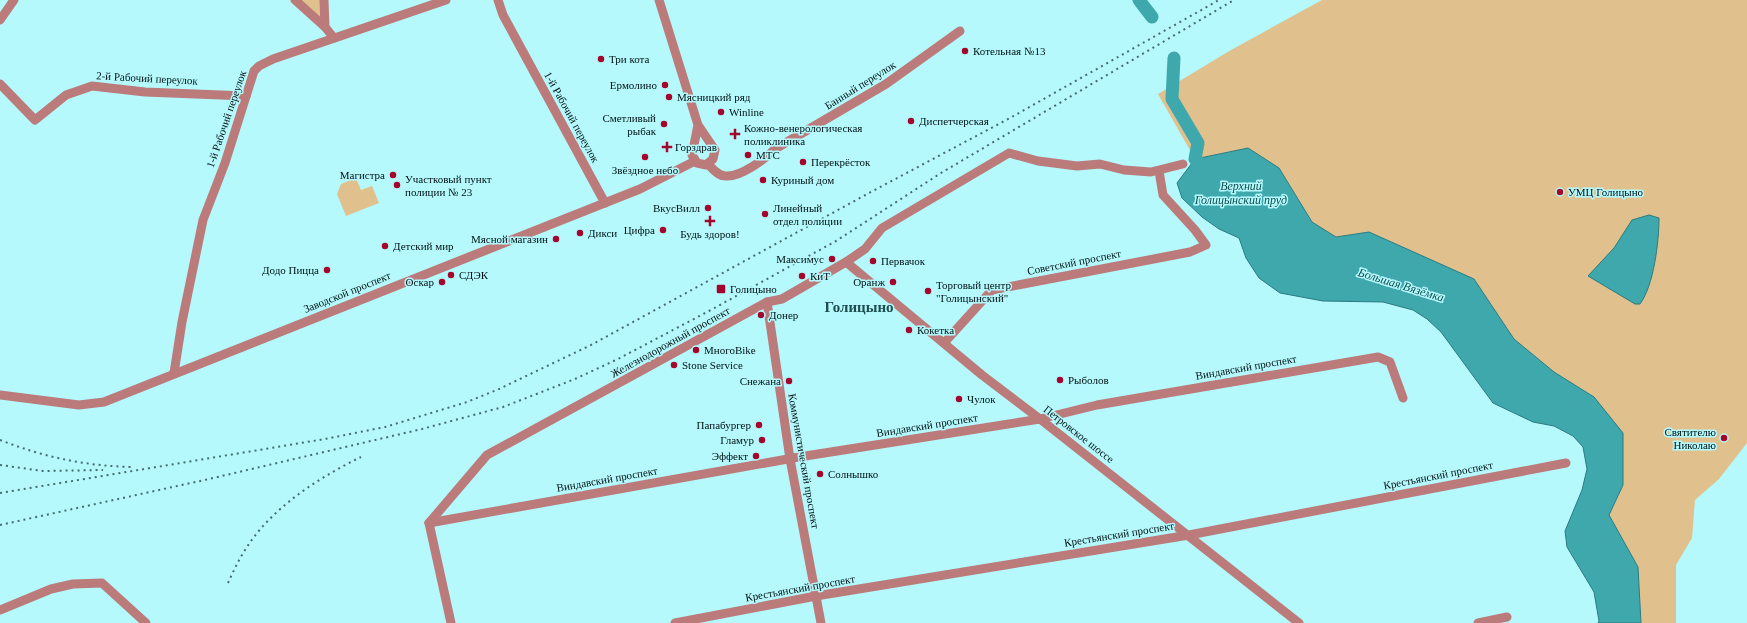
<svg xmlns="http://www.w3.org/2000/svg" width="1747" height="623" viewBox="0 0 1747 623" font-family="'Times New Roman',serif">
<style>
.green{fill:#e0c08c}
.water{fill:#3ea8ad;stroke:#2b7b7f}
.lines{fill:none;stroke-linecap:round;stroke-linejoin:round}
.river{stroke:#3ea8ad;stroke-width:13}
.minor{stroke:#bc7b7b;stroke-width:9}
.rail{stroke:#476c6f;stroke-width:2;stroke-dasharray:2 4;stroke-linecap:butt}
.poi-dot{fill:#a3062a;stroke:#b5f9fd;stroke-width:1.5}
.labels{text-anchor:middle;dominant-baseline:central;stroke-width:3;stroke-linejoin:round;paint-order:stroke}
.poi-label{font-size:11px;fill:#001214;stroke:#b5f9fd;text-anchor:start}
.street-label{font-size:11px;fill:#001214;stroke:#b5f9fd}
.water-label{font-size:12px;font-style:italic;fill:#0e4d50;stroke:#b5f9fd}
.district-label{font-size:15px;font-weight:bold;fill:#1e4d4f;stroke:#b5f9fd}
</style>
<rect width="100%" height="100%" fill="#b5f9fd"/>
<g class="green">
<polygon points="301,0 321,0 320,18"/>
<polygon points="1322,0 1747,0 1747,443 1719,479 1695,500 1692,538 1676,565 1676,623 1641,623 1638,567 1609,515 1623,485 1594,397 1554,372 1514,339 1474,279 1369,232 1336,237 1312,222 1279,168 1248,148 1195,159 1158,94 1231,50"/>
<polygon points="356,178 361,190 372,186 379,203 346,216 337,194 341,184"/>
</g>
<g class="water">
<polygon points="1248,148 1279,168 1312,222 1336,237 1369,232 1474,279 1514,339 1554,372 1594,397 1623,433 1623,485 1609,515 1638,567 1641,623 1598,623 1599,621 1594,592 1567,547 1565,531 1582,490 1587,469 1583,447 1573,436 1554,426 1533,422 1493,403 1441,332 1427,319 1413,310 1383,302 1323,301 1280,293 1259,278 1246,258 1239,238 1219,229 1202,217 1182,198 1177,183 1195,159"/>
<path d="M1649 215 1659 218C1659 241 1654 285 1640 304H1635L1588 276 1614 248 1632 220Z"/>
</g>
<g class="lines">
<g class="river">
<polyline points="1139,0 1152,17"/>
<polyline points="1174,58 1172,99 1198,143 1195,159 1208,170"/>
</g>
<g class="minor">
<polyline points="295,0 325,27"/>
<polyline points="324,0 325,27 334,38"/>
<polyline points="498,0 503,15 605,203"/>
<polyline points="659,0 698,125 715,150 713,159 706,165 697,163 692,155 698,125"/>
<polyline points="0,20 14,0"/>
<polyline points="0,84 35,120 66,95 92,86 145,92 246,96"/>
<path d="M708 164C713 169 718 176 726 176 741 177 765 159 775 149L886 84 960 31"/>
<polyline points="846,262 982,375 1040,419 1299,623"/>
<polyline points="767,302 790,459 821,623"/>
<polyline points="944,343 992,290 1190,252 1206,245 1195,230 1163,195 1159,171"/>
<polyline points="174,373 182,322 203,220 225,163 254,71 259,66 273,59 446,0"/>
<polyline points="0,395 79,405 104,402 640,189 695,161"/>
<polyline points="429,523 799,457 1040,419 1097,405 1378,357 1390,362 1403,398"/>
<polyline points="429,523 487,455 767,302 782,299 846,262 865,249 882,228 1009,153 1038,161 1077,166 1100,164 1124,170 1151,172 1183,164"/>
<polyline points="429,523 451,623"/>
<polyline points="0,610 51,589 73,584 102,583 146,623"/>
<polyline points="675,623 816,596 1189,535 1566,463"/>
<polyline points="1478,623 1507,617"/>
</g>
<g class="rail">
<path d="M0 440C44 457 85 466 132 467"/>
<polyline points="0,465 43,471 103,470"/>
<polyline points="0,493 325,439 385,427 467,402 499,389 591,345 869,193 1010,118 1219,0"/>
<polyline points="0,525 209,479 422,429 503,407 575,379 618,359 709,311 836,241 941,173 1234,0"/>
<path d="M228 583C233 572 238 561 245 550 271 508 318 478 361 457"/>
</g>
</g>
<g class="poi-dot">
<circle cx="965" cy="51" r="4"/>
<circle cx="601" cy="59" r="4"/>
<circle cx="665" cy="85" r="4"/>
<circle cx="669" cy="97" r="4"/>
<circle cx="721" cy="112" r="4"/>
<circle cx="911" cy="121" r="4"/>
<circle cx="664" cy="124" r="4"/>
<path d="M733 128h4v4h4v4h-4v4h-4v-4h-4v-4h4z"/>
<path d="M665 141h4v4h4v4h-4v4h-4v-4h-4v-4h4z"/>
<circle cx="748" cy="155" r="4"/>
<circle cx="645" cy="157" r="4"/>
<circle cx="803" cy="162" r="4"/>
<circle cx="393" cy="175" r="4"/>
<circle cx="763" cy="180" r="4"/>
<circle cx="397" cy="185" r="4"/>
<circle cx="1560" cy="192" r="4"/>
<circle cx="708" cy="208" r="4"/>
<circle cx="765" cy="214" r="4"/>
<path d="M708 215h4v4h4v4h-4v4h-4v-4h-4v-4h4z"/>
<circle cx="663" cy="230" r="4"/>
<circle cx="580" cy="233" r="4"/>
<circle cx="556" cy="239" r="4"/>
<circle cx="385" cy="246" r="4"/>
<circle cx="832" cy="259" r="4"/>
<circle cx="873" cy="261" r="4"/>
<circle cx="327" cy="270" r="4"/>
<circle cx="451" cy="275" r="4"/>
<circle cx="802" cy="276" r="4"/>
<circle cx="442" cy="282" r="4"/>
<circle cx="893" cy="282" r="4"/>
<rect x="716" y="284" width="10" height="10" rx="2"/>
<circle cx="928" cy="291" r="4"/>
<circle cx="761" cy="315" r="4"/>
<circle cx="909" cy="330" r="4"/>
<circle cx="696" cy="350" r="4"/>
<circle cx="674" cy="365" r="4"/>
<circle cx="1060" cy="380" r="4"/>
<circle cx="789" cy="381" r="4"/>
<circle cx="959" cy="399" r="4"/>
<circle cx="759" cy="425" r="4"/>
<circle cx="1724" cy="438" r="4"/>
<circle cx="762" cy="440" r="4"/>
<circle cx="756" cy="456" r="4"/>
<circle cx="820" cy="474" r="4"/>
</g>
<g class="labels">
<g class="poi-label">
<text x="973" y="51">Котельная №13</text>
<text x="609" y="59">Три кота</text>
<text x="657" y="85" text-anchor="end">Ермолино</text>
<text x="677" y="97">Мясницкий ряд</text>
<text x="729" y="112">Winline</text>
<text x="656" y="118" text-anchor="end">Сметливый<tspan x="656" dy="13">рыбак</tspan></text>
<text x="919" y="121">Диспетчерская</text>
<text x="744" y="128">Кожно-венерологическая<tspan x="744" dy="13">поликлиника</tspan></text>
<text x="675" y="147">Горздрав</text>
<text x="756" y="155">МТС</text>
<text x="811" y="162">Перекрёсток</text>
<text x="645" y="170" text-anchor="middle">Звёздное небо</text>
<text x="385" y="175" text-anchor="end">Магистра</text>
<text x="405" y="179">Участковый пункт<tspan x="405" dy="13">полиции № 23</tspan></text>
<text x="771" y="180">Куриный дом</text>
<text x="1568" y="192">УМЦ Голицыно</text>
<text x="700" y="208" text-anchor="end">ВкусВилл</text>
<text x="773" y="208">Линейный<tspan x="773" dy="13">отдел полиции</tspan></text>
<text x="655" y="230" text-anchor="end">Цифра</text>
<text x="588" y="233">Дикси</text>
<text x="710" y="234" text-anchor="middle">Будь здоров!</text>
<text x="548" y="239" text-anchor="end">Мясной магазин</text>
<text x="393" y="246">Детский мир</text>
<text x="824" y="259" text-anchor="end">Максимус</text>
<text x="881" y="261">Первачок</text>
<text x="319" y="270" text-anchor="end">Додо Пицца</text>
<text x="459" y="275">СДЭК</text>
<text x="810" y="276">КиТ</text>
<text x="434" y="282" text-anchor="end">Оскар</text>
<text x="885" y="282" text-anchor="end">Оранж</text>
<text x="936" y="285">Торговый центр<tspan x="936" dy="13">"Голицынский"</tspan></text>
<text x="730" y="289">Голицыно</text>
<text x="769" y="315">Донер</text>
<text x="917" y="330">Кокетка</text>
<text x="704" y="350">МногоBike</text>
<text x="682" y="365">Stone Service</text>
<text x="1068" y="380">Рыболов</text>
<text x="781" y="381" text-anchor="end">Снежана</text>
<text x="967" y="399">Чулок</text>
<text x="751" y="425" text-anchor="end">Папабургер</text>
<text x="1716" y="432" text-anchor="end">Святителю<tspan x="1716" dy="13">Николаю</tspan></text>
<text x="754" y="440" text-anchor="end">Гламур</text>
<text x="748" y="456" text-anchor="end">Эффект</text>
<text x="828" y="474">Солнышко</text>
</g>
<g class="street-label">
<text transform="translate(147 78) rotate(3)">2-й Рабочий переулок</text>
<text transform="translate(860 85) rotate(-32)">Банный переулок</text>
<text transform="translate(572 117) rotate(61)">1-й Рабочий переулок</text>
<text transform="translate(226 119) rotate(-71)">1-й Рабочий переулок</text>
<text transform="translate(1074 262) rotate(-11)">Советский проспект</text>
<text transform="translate(347 292) rotate(-22)">Заводской проспект</text>
<text transform="translate(670 342) rotate(-29)">Железнодорожный проспект</text>
<text transform="translate(1246 367) rotate(-10)">Виндавский проспект</text>
<text transform="translate(927 425) rotate(-9)">Виндавский проспект</text>
<text transform="translate(1079 434) rotate(38)">Петровское шоссе</text>
<text transform="translate(804 461) rotate(80)">Коммунистический проспект</text>
<text transform="translate(1438 475) rotate(-11)">Крестьянский проспект</text>
<text transform="translate(607 479) rotate(-10)">Виндавский проспект</text>
<text transform="translate(1119 534) rotate(-9)">Крестьянский проспект</text>
<text transform="translate(800 588) rotate(-10)">Крестьянский проспект</text>
</g>
<g class="water-label">
<text x="1241" y="186">Верхний<tspan x="1241" dy="14">Голицынский пруд</tspan></text>
<text transform="translate(1401 285) rotate(17)">Большая Вязёмка</text>
</g>
<g class="district-label">
<text x="859" y="307">Голицыно</text>
</g>
</g>
</svg>
